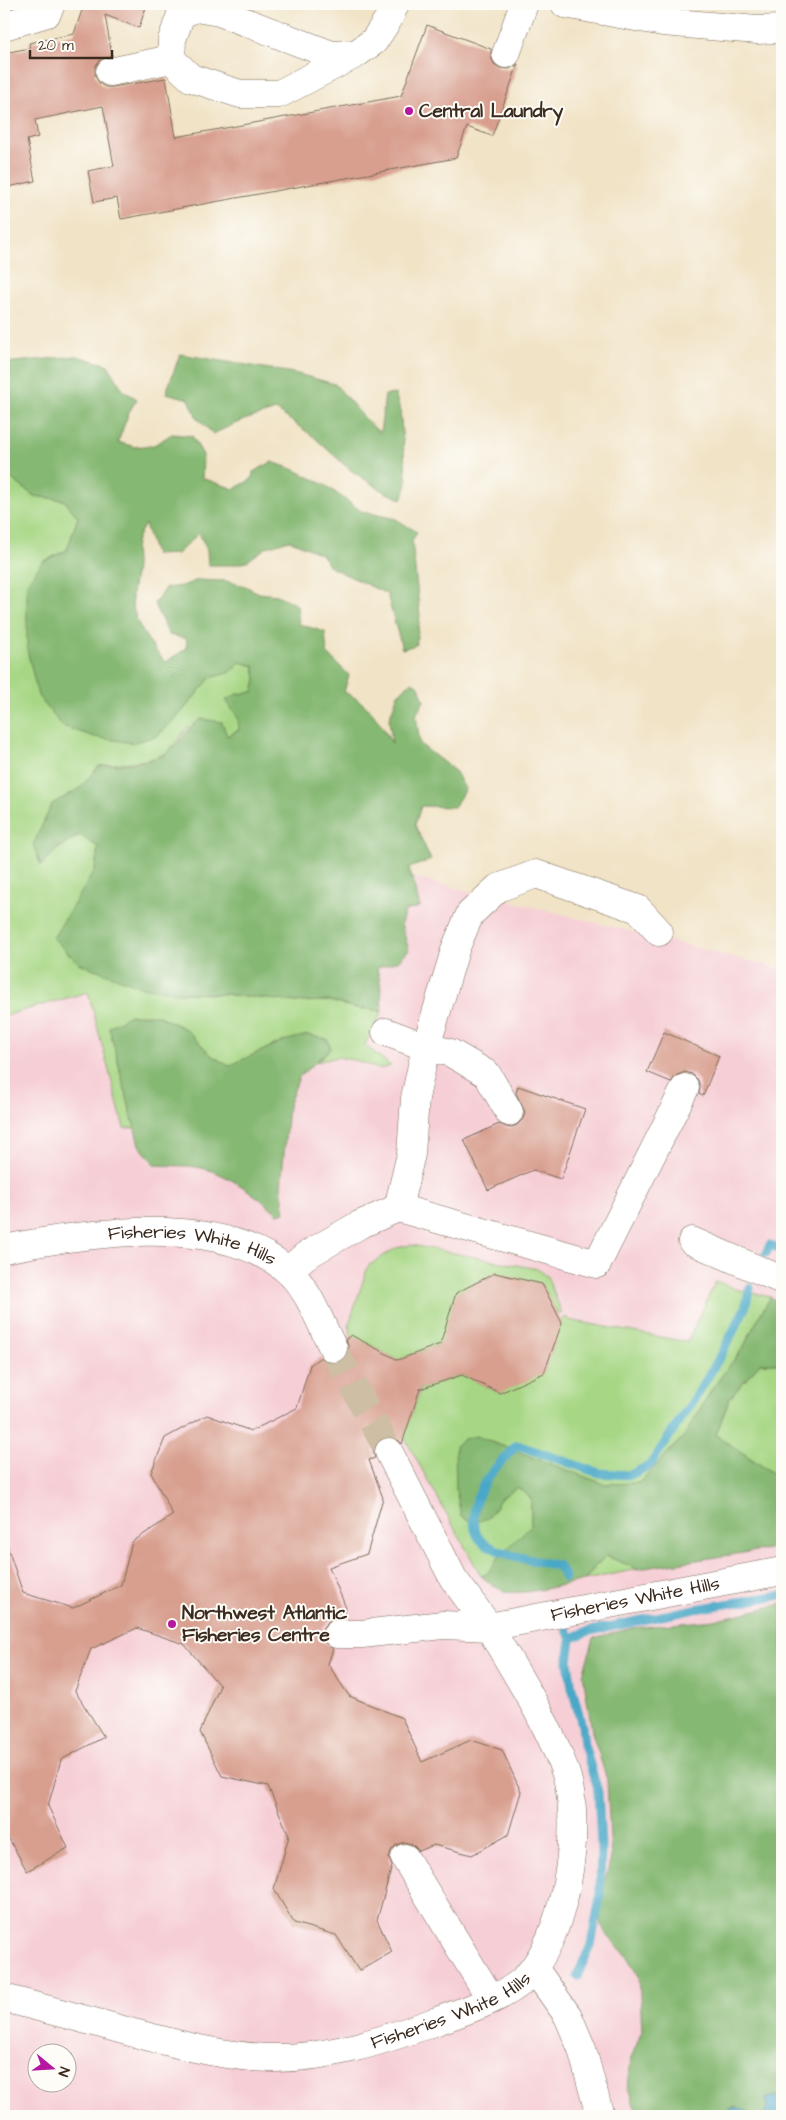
<svg xmlns="http://www.w3.org/2000/svg" width="786" height="2120" viewBox="0 0 786 2120" font-family="'Architects Daughter',sans-serif">
<style>
.built{fill:#f6cfd6;fill-rule:evenodd}
.green{fill:#a7d785;stroke:#718052}
.forest{fill:#85b872;stroke:#607148}
.water{fill:#48a8c7;stroke:#426972}
.lines{fill:none;stroke-linecap:round;stroke-linejoin:round}
.stream{stroke:#48a8c7;stroke-width:9}
.building{fill:#d89f8f}
.minor-tunnel{stroke:#cdbea4;stroke-width:28;stroke-dasharray:28 14;stroke-linecap:butt}
.minor-casing{stroke:#7b6b59;stroke-width:29}
.minor{stroke:#fff;stroke-width:28}
.poi-dot{fill:#b5179e;stroke:#fdfcf7;stroke-width:2}
.labels{text-anchor:middle;dominant-baseline:central;stroke-width:4;stroke-linejoin:round;paint-order:stroke}
.poi-label{font-size:19px;font-weight:bold;fill:#3b2a1e;stroke:#fdfcf7;text-anchor:start}
.street-label{font-size:19px;fill:#3b2a1e;stroke:#fdfcf7}
</style>
<rect width="100%" height="100%" fill="#fdfcf7"/>
<filter id="ink" filterUnits="userSpaceOnUse"><feTurbulence type="fractalNoise" baseFrequency=".02" numOctaves="2"/><feDisplacementMap in="SourceGraphic" scale="10" xChannelSelector="R" yChannelSelector="G"/><feConvolveMatrix kernelMatrix="1 2 1 2 8 2 1 2 1" color-interpolation-filters="sRGB"/></filter>
<filter id="wash" filterUnits="userSpaceOnUse"><feTurbulence type="fractalNoise" baseFrequency=".0096" numOctaves="4" result="noise"/><feDisplacementMap in="SourceGraphic" scale="20" xChannelSelector="R" yChannelSelector="G"/><feGaussianBlur stdDeviation="1.12" result="paint"/><feColorMatrix in="noise" values="0 0 0 0 0 0 0 0 0 0 0 0 0 0 0 0 0 1.4 0 .05"/><feComposite in="paint" operator="in"/></filter>
<g filter="url(#wash)">
<rect width="100%" height="100%" fill="#f1e3c6"/>
<path class="built" d="M368 866 782 969V2116H4V882ZM38 2052H68V2082H38Z"/>
<g class="green">
<polygon points="4,451 8,476 34,496 64,500 78,517 67,550 42,562 157,736 181,713 210,678 231,672 240,662 254,666 256,679 253,692 237,694 240,729 227,736 188,727 167,753 147,760 99,766 79,789 52,804 41,865 57,849 80,835 98,846 95,870 78,900 179,993 224,994 296,1002 329,1001 355,1008 382,1011 365,1045 391,1066 379,1069 358,1061 338,1057 317,1062 331,1048 283,1041 229,1066 211,1055 187,1030 157,1015 109,1027 135,1128 124,1128 88,992 4,1016"/>
<polygon points="411,1245 538,1269 547,1276 562,1313 558,1315 542,1284 495,1273 440,1344 398,1360 351,1335 349,1324 368,1266 396,1248"/>
<polygon points="716,1281 735,1289 771,1297 761,1313 743,1348 714,1386 685,1435 639,1483 604,1484 476,1436 488,1518 500,1499 517,1487 531,1498 531,1525 498,1558 487,1574 481,1576 404,1437 420,1389 462,1375 500,1393 560,1320 567,1317 569,1320 687,1342"/>
<polygon points="760,1363 782,1363 782,1483 777,1476 716,1435 729,1399"/>
<polygon points="606,1556 638,1569 585,1580 594,1568"/>
</g>
<g class="forest">
<polygon points="180,354 294,373 335,384 367,421 380,433 385,395 395,394 400,410 407,484 402,499 384,492 349,469 314,437 276,410 241,421 213,434 197,418 189,399 166,393"/>
<path d="M77 356 108 365 123 390 137 399 129 412 118 442 135 447 154 445 172 434 192 436 203 455 202 478 234 489 252 479 253 472 272 462 295 470 325 485 361 511 396 519 417 532 412 541 420 616 416 645 402 649 387 594 330 567 321 554 289 540 267 547 246 562 232 565H208L207 550 199 533 177 554 155 555 145 524C132 546 136 544 136 567 135 576 133 585 132 594 131 620 149 643 165 662L186 649 187 639 169 635 154 604 165 588 182 586 198 580 225 581 245 586 259 593 277 595 297 605 299 624 325 632 327 653 349 675 344 692C368 702 379 721 392 743L389 719 398 694 412 682 419 686 424 701 416 715 420 744 456 772 465 789 454 807 421 806 415 825 431 860 409 868 420 907 405 911 401 924 409 950 398 961 377 968 381 986 382 1011 355 1008 329 1001 296 1002 224 994 179 993 142 987 78 963 53 938 95 870 98 847 79 835 57 849 41 866 33 845 52 804 79 789 99 766C116 764 155 764 168 752 181 741 185 730 201 719L222 722 227 736 239 730 238 718 226 700 237 694 253 692 256 679 254 666 240 662 231 672 210 678 181 713 157 736 132 743 95 737 62 726 38 696 27 649V583L42 562 67 550 78 517 64 500 34 496 8 476 4 451V363Z"/>
<path d="M130 1015H157L187 1030 211 1055 229 1066 283 1041 307 1035 327 1039 331 1048 299 1077 288 1106 281 1188 285 1212 278 1214C256 1195 230 1175 202 1168 187 1165 170 1166 155 1165L139 1145 109 1027Z"/>
<path d="M771 1297 782 1304V1363H760L729 1399 716 1435 777 1476 782 1483V1541L769 1549 638 1569 606 1556 594 1568 585 1580C565 1584 527 1595 508 1592 498 1590 489 1582 481 1576L487 1574 498 1558 531 1525V1498L517 1487 500 1499 488 1518 473 1523 461 1516 456 1490 455 1446 464 1439 476 1436 604 1484 639 1483 685 1435 714 1386 743 1348 761 1313Z"/>
<path d="M782 1604V2096H775L764 2116C743 2116 739 2098 721 2116H638L628 2088 631 2058 642 2031 639 1976 625 1954 605 1933 597 1911 611 1858 607 1780 592 1732 583 1674 594 1638 632 1628 714 1620Z"/>
</g>
<g class="water">
<polygon points="775,2096 782,2096 782,2116 764,2116 767,2108 766,2099"/>
<polygon points="732,2108 740,2108 753,2116 721,2116"/>
</g>
<g class="lines">
<g class="stream">
<polyline points="766,1253 770,1245 782,1249"/>
<path d="M565 1578 559 1566C534 1560 504 1557 483 1542 476 1537 475 1530 474 1522 471 1491 497 1465 517 1445L599 1473 630 1475 650 1465 695 1398 721 1355 745 1308 750 1288"/>
<polyline points="567,1630 571,1639 568,1662 572,1688 582,1726 584,1744 598,1792 601,1845 600,1897 591,1945 577,1976"/>
<polyline points="571,1639 585,1632 695,1609 782,1595"/>
</g>
</g>
<g id="blocks">
<g class="building">
<polygon points="81,4 147,4 139,28 105,15 112,56 99,61 95,67 95,75 99,83 105,87 113,87 166,78 176,137 401,96 427,25 491,49 491,57 494,64 500,68 509,69 518,64 492,136 467,127 456,158 121,219 117,198 94,202 88,171 114,166 103,106 35,120 38,137 27,140 35,181 4,188 4,53 30,48 29,43 74,34 83,7 81,6"/>
<polygon points="664,1032 719,1056 703,1096 699,1094 700,1087 698,1080 692,1074 685,1072 677,1075 671,1082 647,1072"/>
<polygon points="518,1086 585,1109 561,1179 533,1170 488,1190 464,1140 499,1124 509,1128 517,1125 523,1119 525,1112 516,1093"/>
<polygon points="495,1273 542,1284 562,1323 544,1373 500,1393 462,1375 420,1389 402,1444 397,1439 389,1436 382,1438 376,1444 373,1451 375,1458 369,1460 383,1498 367,1554 329,1567 346,1608 343,1618 329,1621 323,1627 321,1634 324,1642 333,1649 328,1664 349,1696 402,1718 422,1762 471,1740 502,1750 521,1792 508,1835 472,1855 434,1845 419,1851 412,1844 404,1842 396,1845 391,1851 389,1859 392,1866 377,1920 392,1952 359,1971 336,1935 294,1923 274,1889 289,1836 268,1786 222,1776 200,1732 220,1686 184,1644 137,1628 91,1649 75,1691 104,1737 61,1760 48,1806 68,1848 27,1871 4,1830 4,1547 7,1546 23,1593 73,1608 121,1585 132,1542 173,1515 151,1473 165,1438 207,1415 251,1431 297,1408 310,1365 321,1357 325,1361 332,1364 340,1362 346,1356 349,1349 346,1339 351,1335 398,1360 440,1344 456,1293"/>
</g>
</g>
</g>
<g filter="url(#ink)">
<use href="#blocks" fill-opacity="0" stroke="#7b6b59" stroke-width="1"/>
<g class="lines">
<polyline class="minor-tunnel" points="333,1348 389,1452"/>
<defs>
<g id="minor">
<polyline points="565,4 663,22 757,30 782,29"/>
<polyline points="4,26 47,13 51,4"/>
<polyline points="356,54 332,55 219,12 196,8 181,14 172,40 171,59 191,78 240,94 279,94 356,54 374,41 389,18 395,4"/>
<polyline points="506,54 524,4"/>
<polyline points="110,72 171,59"/>
<polyline points="386,1032 426,1047 451,1053 487,1074 509,1112"/>
<polyline points="398,1208 411,1154 415,1098 426,1047 456,947 470,914 498,888 536,874 638,909 659,932"/>
<polyline points="692,1241 782,1280"/>
<path id="s1" d="M4 1249C84 1233 219 1212 287 1270 309 1289 320 1323 333 1348"/>
<polyline points="288,1271 305,1256 359,1225 398,1208 597,1264 685,1088"/>
<path id="s2" d="M389 1452 453 1578 489 1627 782 1571"/>
<polyline points="405,1858 491,1999"/>
<polyline points="534,1968 568,2016 582,2049 600,2116"/>
<path id="s3" d="M4 1998C46 2009 88 2020 130 2032 177 2044 222 2057 271 2058 327 2059 382 2041 434 2022 459 2013 502 1999 522 1981 566 1941 584 1826 565 1771 548 1722 515 1672 489 1627L443 1625 362 1634H337"/>
</g>
</defs>
<use href="#minor" class="minor-casing"/>
<use href="#minor" class="minor"/>
</g>
</g>
<g class="poi-dot">
<circle cx="409" cy="111" r="5"/>
<circle cx="172" cy="1624" r="5"/>
</g>
<g class="labels">
<g class="poi-label">
<text x="419" y="111">Central Laundry</text>
<text x="182" y="1613">Northwest Atlantic<tspan x="182" dy="22">Fisheries Centre</tspan></text>
</g>
<g class="street-label">
<text stroke="none"><textPath href="#s1" startOffset="191">Fisheries White Hills</textPath></text>
<text stroke="none"><textPath href="#s2" startOffset="351">Fisheries White Hills</textPath></text>
<text stroke="none"><textPath href="#s3" startOffset="462">Fisheries White Hills</textPath></text>
</g>
</g>
<rect width="786" height="2120" fill="none" stroke="#fdfcf7" stroke-width="20"/>
<g transform="translate(52 2068) rotate(108)"><circle r="24" fill="#fdfcf7" stroke="#afa8a0"/>
<path d="M0-4L9 19L0 12L-9 19Z" fill="#b5179e"/>
<text y="-8" font-size="14" font-weight="bold" text-anchor="middle" fill="#3b2a1e">N</text>
</g>
<path d="M30 50v8h82v-8" fill="none" stroke="#3b2a1e" stroke-width="2.5"/>
<text x="38" y="50" font-size="15" fill="#3b2a1e" stroke="#fdfcf7" stroke-width="4" paint-order="stroke">20 m</text>
</svg>
